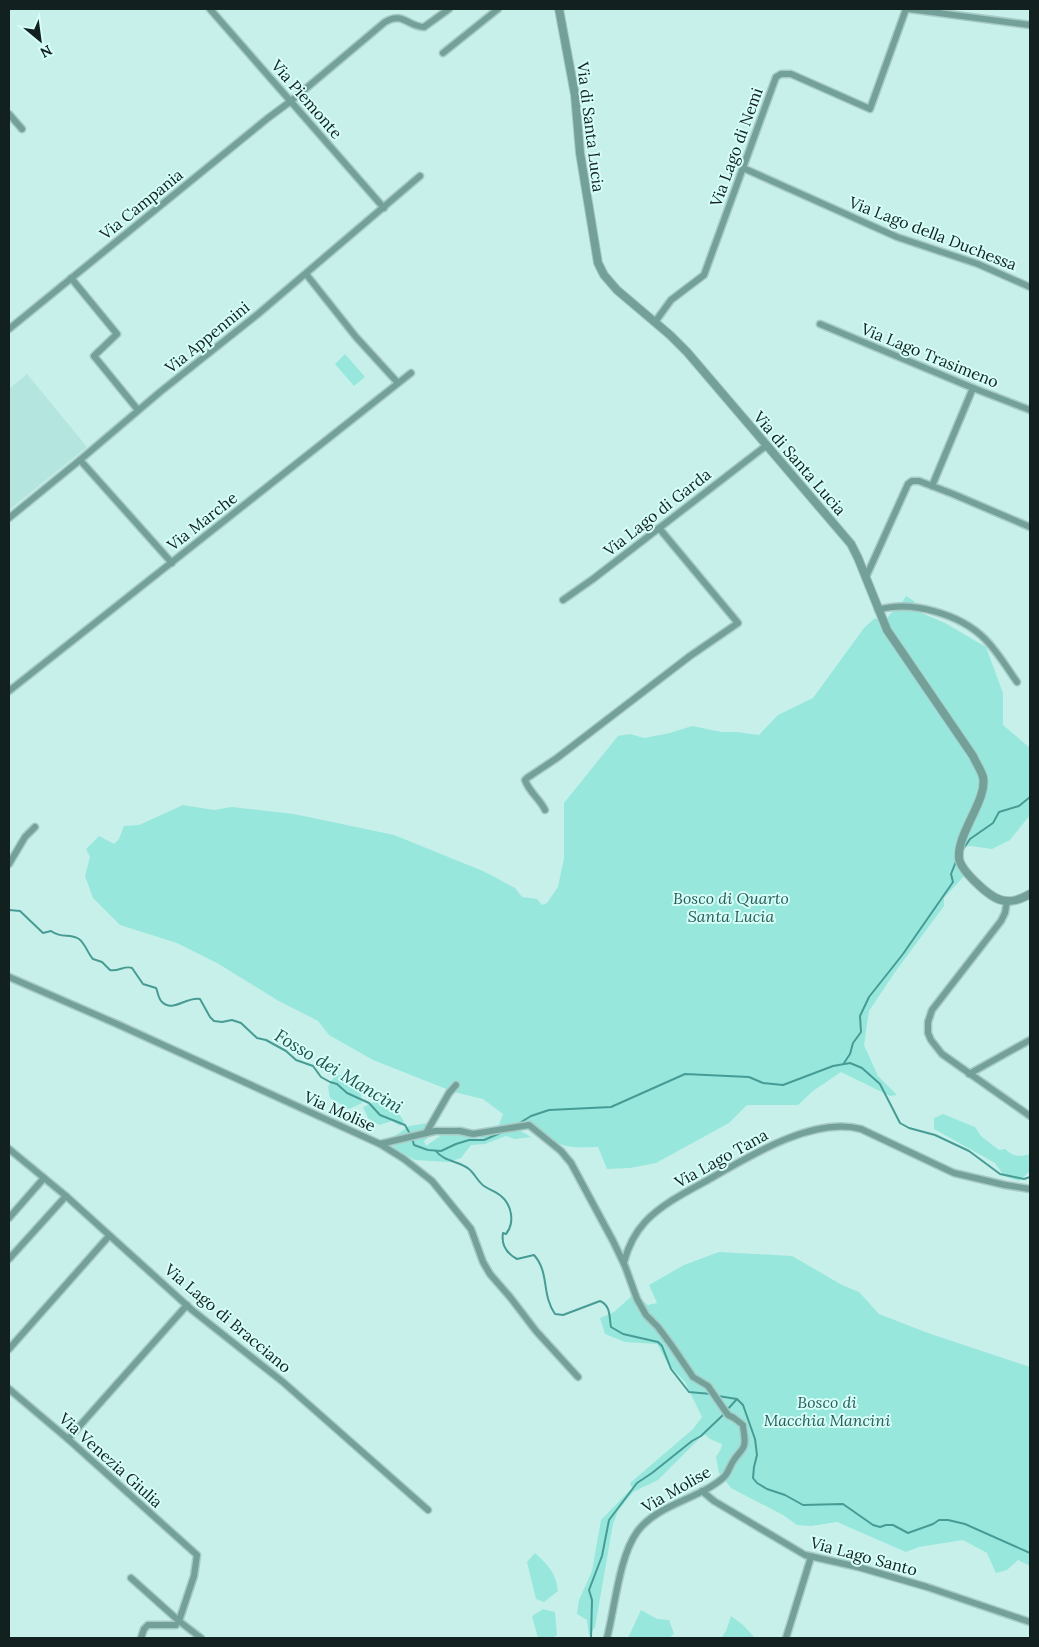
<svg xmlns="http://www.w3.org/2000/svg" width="1039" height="1647" viewBox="0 0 1039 1647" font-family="Lora,serif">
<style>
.built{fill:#b4e5de}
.green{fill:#97e7dd}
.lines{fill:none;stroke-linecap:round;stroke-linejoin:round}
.stream{stroke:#469c94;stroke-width:2}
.minor-casing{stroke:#a7cbc6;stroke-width:9}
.tertiary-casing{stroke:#a7cbc6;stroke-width:10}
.minor{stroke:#74a09a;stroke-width:6}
.tertiary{stroke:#74a09a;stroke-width:8}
.labels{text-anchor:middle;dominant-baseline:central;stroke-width:4;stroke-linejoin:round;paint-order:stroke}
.street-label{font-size:16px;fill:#122120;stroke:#d5fef8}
.park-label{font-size:16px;font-style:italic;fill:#2a5c57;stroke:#d5fef8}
.water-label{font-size:18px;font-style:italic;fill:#20524d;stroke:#d5fef8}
</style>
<rect width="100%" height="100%" fill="#c8f0ea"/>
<polygon class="built" points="27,374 87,447 9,510 9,389"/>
<g class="green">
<polygon points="345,354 365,377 354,386 335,364"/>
<path d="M906 596 914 601 919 612 945 623 986 647 1003 693V725L1030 748V815L1010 840 992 849 971 846 957 847C956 859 956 866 965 875L944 898V906L895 972 869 1011 864 1045 878 1076 897 1095 890 1096 841 1072 813 1091 798 1105H747L729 1123 656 1163 630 1168 607 1169 598 1147C568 1148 556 1148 535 1126L519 1130 531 1137 515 1139 506 1136 485 1144 471 1145 461 1158 449 1162 415 1160 393 1148 395 1136 409 1126 428 1123 433 1134 424 1141 426 1146 443 1134 465 1133 478 1139 499 1125 503 1114 483 1099 454 1092 373 1060 329 1035 318 1021 277 1000 217 963 177 943 120 925 93 898 85 876 90 857 86 849 99 836 114 844 119 839 124 826 139 825 183 805 214 810 232 807 294 814 394 835 483 871 515 888 522 897 537 899 542 905 547 903 558 887 564 858V803L618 736 630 734 644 738 670 733 692 726 722 732H737L759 735 778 715 813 698 864 628 875 618 885 623C891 609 899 609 906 596Z"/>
<polygon points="335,1075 356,1076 360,1086 362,1103 349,1109 330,1098 328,1087"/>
<polygon points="376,1101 399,1114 404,1121 400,1126 392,1121 379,1125 368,1118 363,1107"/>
<path d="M943 1114 975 1127 981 1136 999 1150 1005 1149C1013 1157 1020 1157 1030 1154V1171L1019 1181 1004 1176 995 1163 934 1129V1118Z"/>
<polygon points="719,1252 792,1256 842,1285 859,1292 879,1314 928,1333 1030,1367 1030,1566 1018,1560 1007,1570 996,1573 987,1553 963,1540 919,1547 906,1552 837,1522 811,1526 797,1525 783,1515 731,1488 719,1473 716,1457 721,1449 722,1444 710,1439 704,1434 658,1480 633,1492 618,1511 613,1524 595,1627 589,1636 587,1620 577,1614 579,1600 592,1571 601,1520 632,1488 630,1483 693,1429 702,1417 685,1382 668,1364 657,1344 625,1342 605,1334 600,1318 614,1312 634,1294 648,1305 657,1303 649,1285 684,1265"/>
<path d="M535 1553C548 1565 556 1573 558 1591L544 1602 536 1599 527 1562Z"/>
<polygon points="543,1609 555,1612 557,1635 552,1638 538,1638 532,1616"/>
<polygon points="641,1610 657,1619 669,1620 674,1634 669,1638 628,1638"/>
<polygon points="731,1616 743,1625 755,1638 721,1638 726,1631"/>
</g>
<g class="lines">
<g class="stream">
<polyline points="962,851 970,839 993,823 999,812 1019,806 1030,797"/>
<path d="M9 910 20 911 43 933 51 931C62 939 69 933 79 939 85 943 88 954 93 959L102 962 110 970C118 972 125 965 132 968L143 984 156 988C158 992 158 998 162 1002 173 1013 187 996 200 999L210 1017 214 1021 222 1022 232 1020 241 1023 257 1038 266 1040 286 1051 296 1060 313 1066 321 1077 330 1082 337 1084 347 1093 369 1103 380 1115 405 1125 410 1134"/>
<polyline points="844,1063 850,1054 853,1043 861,1032 860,1016 869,997 903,954 953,882 951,874 957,859"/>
<polyline points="518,1124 531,1116 549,1110 611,1107 685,1074 749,1077 763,1083 783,1085 833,1066 850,1063 862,1068 880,1084 900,1123 909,1128 935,1135 969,1151 1000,1174 1024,1179 1030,1177"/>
<polyline points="412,1138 414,1145 428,1150 441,1151 456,1144 469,1140 484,1140 505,1131"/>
<path d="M436 1151C444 1162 460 1161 469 1169 475 1174 478 1182 484 1186 490 1190 496 1192 501 1196 512 1205 515 1223 506 1234L503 1233C501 1245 506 1253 517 1259L534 1255C550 1273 541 1294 555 1314L563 1315 600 1301C611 1306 609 1316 611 1327L623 1334 658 1342 662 1346 671 1369 689 1392 711 1394"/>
<polyline points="718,1396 737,1399 743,1405 755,1439 757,1455 754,1467 753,1478 757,1483 767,1489 785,1495 803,1505 843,1504 873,1525 880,1527 886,1525 893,1525 908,1533 933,1524 939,1520 948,1520 965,1524 1030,1553"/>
<polyline points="727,1410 737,1399"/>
<polyline points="591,1638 592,1600 589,1590 602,1556 609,1520 637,1483 652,1473 692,1441 701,1436 724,1414"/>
</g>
<defs>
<g id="minor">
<polyline points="210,9 384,208"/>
<polyline points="909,9 1030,25"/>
<polyline points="443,53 498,9"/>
<polyline points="9,114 22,129"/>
<polyline points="743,168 897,237 978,264 1030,287"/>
<polyline points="306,274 356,337 398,383"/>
<polyline points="71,278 117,334 94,356 138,410"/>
<polyline points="655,322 671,300 704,275 776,77 781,74 791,74 870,109 906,9"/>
<polyline points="820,324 973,388 1030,410"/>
<path d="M9 329 268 118 291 101 385 22C403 11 408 27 424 27L449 9"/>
<polyline points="80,460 172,563"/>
<polyline points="932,486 973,388"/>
<polyline points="9,518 80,460 160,392 258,314 420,176"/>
<polyline points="866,577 908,484 912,481 919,481 953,494 1030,527"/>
<polyline points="563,600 593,579 767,445"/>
<path d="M878 610C911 600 960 614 985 639 998 652 1007 668 1017 682"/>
<polyline points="9,691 411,373"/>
<path d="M545 810C540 799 529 792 525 780L527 778 557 758 690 656 738 623 659 528"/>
<polyline points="9,864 25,837 35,827"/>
<polyline points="1007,901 1005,913 1001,921 932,1010 928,1022 928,1033 931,1040 942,1054 1030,1116"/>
<path d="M9 977 117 1024 380 1144 435 1131H460L473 1134 529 1125 561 1151 571 1163 613 1241 625 1266 637 1299 646 1315 658 1327 672 1346 693 1377 708 1386 728 1415 734 1418 743 1425C743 1432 747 1442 743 1448 741 1452 736 1456 734 1460 730 1465 729 1472 724 1477 700 1499 657 1504 637 1532 619 1557 615 1607 607 1638"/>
<polyline points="969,1074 1030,1040"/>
<polyline points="426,1133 449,1093 456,1085"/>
<polyline points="380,1144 404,1159 432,1181 471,1229 483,1262 490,1274 510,1297 536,1331 578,1377"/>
<polyline points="9,1149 66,1196 192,1310 283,1382 428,1510"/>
<polyline points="9,1218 44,1178"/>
<polyline points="9,1259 66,1196"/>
<path d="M624 1262C628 1247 634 1234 645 1222 662 1204 686 1192 708 1180 748 1157 813 1116 861 1129L954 1173 1005 1185 1030 1189"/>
<polyline points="9,1349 109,1236"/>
<polyline points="9,1389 68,1439 197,1555 194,1576 179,1621 201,1638"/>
<polyline points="68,1439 187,1305"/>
<polyline points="702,1491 714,1501 805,1555 858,1567 927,1587 1030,1622"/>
<polyline points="131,1578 179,1621"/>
<polyline points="141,1638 144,1629 148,1625 176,1625"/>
<polyline points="786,1638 811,1557"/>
</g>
<path id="tertiary" d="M559 9 575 95 580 153 598 263 604 275 617 290 670 335 687 352 851 544 858 558 887 630 973 756C976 763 981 770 983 777 988 799 957 833 959 858 960 870 989 897 1001 900 1012 903 1021 899 1030 894"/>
</defs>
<use href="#minor" class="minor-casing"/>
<use href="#tertiary" class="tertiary-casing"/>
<use href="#minor" class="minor"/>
<use href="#tertiary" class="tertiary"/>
</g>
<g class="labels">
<g class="street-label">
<text transform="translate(307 99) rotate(49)">Via Piemonte</text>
<text transform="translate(591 127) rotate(83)">Via di Santa Lucia</text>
<text transform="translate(736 147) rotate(-70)">Via Lago di Nemi</text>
<text transform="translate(141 204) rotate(-39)">Via Campania</text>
<text transform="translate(933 233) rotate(21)">Via Lago della Duchessa</text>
<text transform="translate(207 337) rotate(-39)">Via Appennini</text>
<text transform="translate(930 355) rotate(22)">Via Lago Trasimeno</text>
<text transform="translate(800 463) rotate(49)">Via di Santa Lucia</text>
<text transform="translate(657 512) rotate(-38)">Via Lago di Garda</text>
<text transform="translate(202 521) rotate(-38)">Via Marche</text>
<text transform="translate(340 1111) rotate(24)">Via Molise</text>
<text transform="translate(721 1158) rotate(-29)">Via Lago Tana</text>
<text transform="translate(228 1318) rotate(40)">Via Lago di Bracciano</text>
<text transform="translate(111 1460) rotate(42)">Via Venezia Giulia</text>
<text transform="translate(676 1489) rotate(-30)">Via Molise</text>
<text transform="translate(864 1556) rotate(15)">Via Lago Santo</text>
</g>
<g class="park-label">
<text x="731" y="898">Bosco di Quarto<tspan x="731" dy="18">Santa Lucia</tspan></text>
<text x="827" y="1402">Bosco di<tspan x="827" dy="18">Macchia Mancini</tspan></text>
</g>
<g class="water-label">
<text transform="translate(339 1071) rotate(31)">Fosso dei Mancini</text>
</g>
</g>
<rect width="1039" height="1647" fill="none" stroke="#122120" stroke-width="20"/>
<g transform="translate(40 40) rotate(151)" stroke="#d5fef8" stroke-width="4" paint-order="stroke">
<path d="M0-4L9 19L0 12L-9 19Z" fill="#122120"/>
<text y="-8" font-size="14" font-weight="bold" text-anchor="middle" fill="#122120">N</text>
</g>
</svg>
